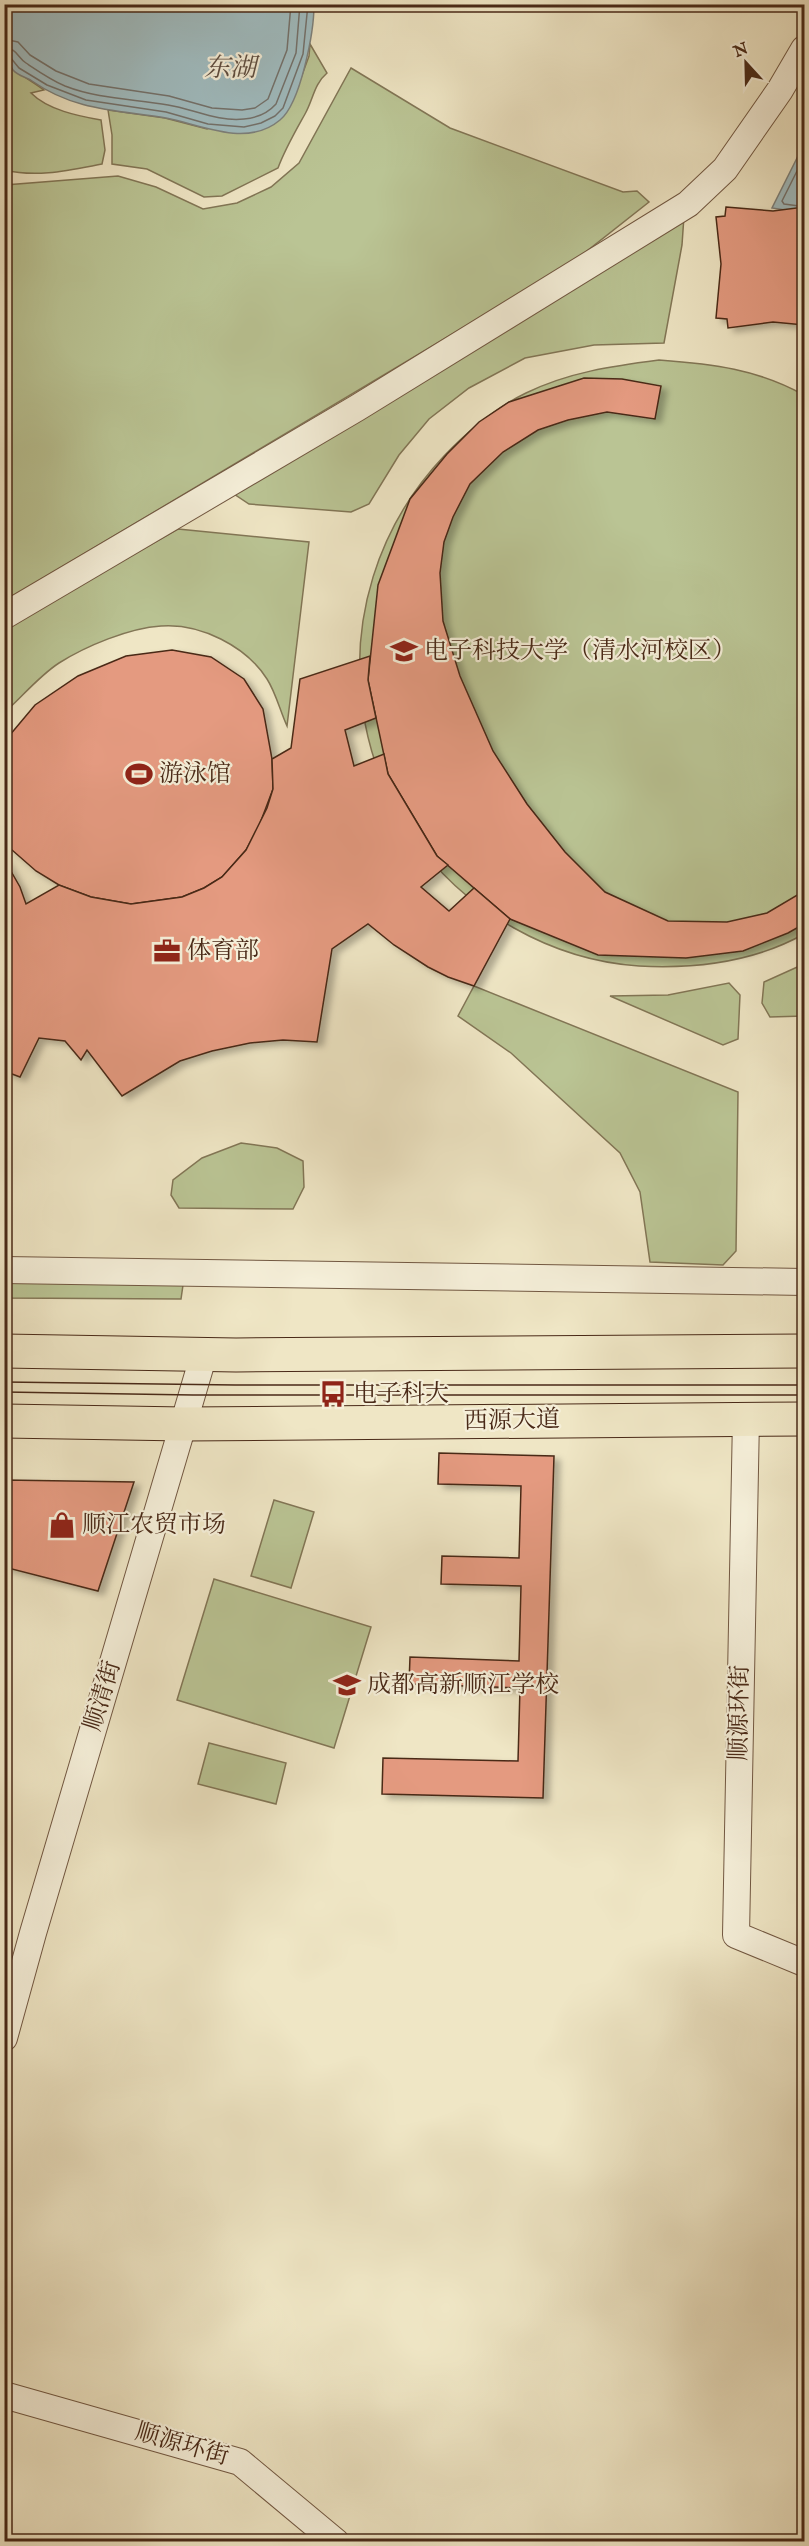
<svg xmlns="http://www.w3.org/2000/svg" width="809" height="2546" viewBox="0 0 809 2546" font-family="'IM FELL English','Noto Serif SC',serif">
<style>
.green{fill:#bac494;stroke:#827656;stroke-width:1.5}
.water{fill:#a0bcc0;stroke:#7d817c;stroke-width:1.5}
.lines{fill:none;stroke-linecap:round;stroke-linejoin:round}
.shore{stroke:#74726c;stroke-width:1.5}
.building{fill:#e49a80;stroke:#492917;stroke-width:1.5;filter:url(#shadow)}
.minor-casing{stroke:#725842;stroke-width:28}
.major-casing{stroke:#492917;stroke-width:35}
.minor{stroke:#f5efd9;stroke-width:26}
.major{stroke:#efe6c5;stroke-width:33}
.tram{stroke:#492917;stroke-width:1.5}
.labels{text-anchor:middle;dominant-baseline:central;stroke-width:4.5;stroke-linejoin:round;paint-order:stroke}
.poi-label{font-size:24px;fill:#492917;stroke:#f5efd9;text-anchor:start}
.street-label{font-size:24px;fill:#492917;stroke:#f5efd9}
.water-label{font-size:26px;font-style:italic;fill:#5f4e41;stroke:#f5efd9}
</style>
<defs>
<filter id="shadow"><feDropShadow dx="6" dy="4" stdDeviation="3" flood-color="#0004"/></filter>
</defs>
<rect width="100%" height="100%" fill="#efe6c5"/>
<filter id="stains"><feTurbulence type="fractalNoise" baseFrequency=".00333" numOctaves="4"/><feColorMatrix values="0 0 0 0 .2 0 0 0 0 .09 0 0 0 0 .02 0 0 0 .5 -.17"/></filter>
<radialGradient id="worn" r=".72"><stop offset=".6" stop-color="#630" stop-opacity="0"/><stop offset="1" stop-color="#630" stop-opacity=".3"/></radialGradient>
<g class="green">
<path d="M310 44 327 73C314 84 313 100 305 114 295 132 285 149 278 168L222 196 204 197 147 169 112 164V135L108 110 165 118 207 129 298 86 309 56Z"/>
<path d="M4 58C16 74 28 78 44 90L31 93C48 110 78 116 101 120L105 150 102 164C70 170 37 178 5 170Z"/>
<polygon points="351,68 450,128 623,192 637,191 649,202 573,262 5,601 5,185 118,176 156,187 203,209 237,203 271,187 299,163"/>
<polygon points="684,216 682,245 664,343 594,345 525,358 469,388 429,419 399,455 369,504 351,512 249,504 228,490"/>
<path d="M659 360C713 364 757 369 804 395V934C754 962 696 969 639 966 594 963 553 950 514 928 340 831 308 600 444 456 467 432 495 408 526 393 569 372 613 366 659 360Z"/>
<path d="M178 529 309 542 287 726C280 711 276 693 267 679 246 646 200 623 161 626 129 628 86 646 59 663 39 676 22 697 5 712L4 628Z"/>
<polygon points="804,964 804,1016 770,1017 762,1003 764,982"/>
<polygon points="729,983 740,995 738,1039 723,1045 610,996 668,995"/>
<polygon points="474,986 738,1092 736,1251 723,1265 650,1262 640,1192 620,1153 511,1053 458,1016"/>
<polygon points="241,1143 277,1148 303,1161 304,1187 293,1209 179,1208 171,1195 173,1180 202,1158"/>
<polygon points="5,1282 183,1285 181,1299 5,1298"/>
<polygon points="274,1500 314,1512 291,1588 251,1576"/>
<polygon points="214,1579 371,1627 334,1748 177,1700"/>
<polygon points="209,1743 286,1763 276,1804 198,1784"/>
</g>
<g class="water">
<path d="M314 5C314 31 301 103 280 120 247 148 202 125 166 118 117 110 75 111 32 81 26 77 18 76 13 70 0 53 4 26 5 5Z"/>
<polygon points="804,144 804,213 772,208"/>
</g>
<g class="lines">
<g class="shore">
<polyline points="4,39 18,42 30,55 56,71 89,84 169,96 212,108 242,110 255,108 268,99 287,50 291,4"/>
<path d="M4 48C17 48 17 57 26 63 38 71 51 80 65 86 98 99 134 99 168 105 193 109 218 122 244 119 256 118 268 113 276 104L296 53 300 4"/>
<polyline points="4,55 10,57 19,68 47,85 86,100 166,112 208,124 244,127 261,123 275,116 283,108 303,54 308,4"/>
<polyline points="799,206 784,204 782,201 804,157"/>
</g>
</g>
<g class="building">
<polygon points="726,207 773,211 804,207 804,325 773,322 728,328 727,319 716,318 721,264 716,217 725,216"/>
<polygon points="584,378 622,379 661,386 655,419 607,412 568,420 538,430 503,452 470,484 453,517 444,542 440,573 443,621 460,676 493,751 527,804 565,852 605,892 668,921 727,922 767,913 804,891 804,924 788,933 743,951 686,958 598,955 510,919 437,856 388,774 368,680 378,585 410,499 447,454 479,422 509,402"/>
<polygon points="172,650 211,657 244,679 263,709 272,759 273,789 259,826 246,850 222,877 204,888 182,897 131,904 91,897 59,885 36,871 4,843 4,742 35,705 78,676 126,656"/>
<polygon points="370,656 368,680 376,718 345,730 354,766 384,754 388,774 437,856 448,865 421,887 449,911 474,888 510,919 474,986 448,977 428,967 394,945 368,924 332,949 317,1042 283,1040 250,1043 212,1051 180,1061 122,1096 87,1050 81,1060 65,1041 39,1038 20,1077 4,1071 4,859 20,887 26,904 59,885 91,897 131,904 182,897 204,888 222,877 246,850 267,808 273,789 272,759 291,748 300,679"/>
<polygon points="439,1453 554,1456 543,1798 382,1794 383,1758 518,1761 520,1688 409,1684 410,1657 519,1661 521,1586 441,1584 442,1556 519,1558 521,1486 438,1484"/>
<polygon points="4,1480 134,1482 98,1591 4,1567"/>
</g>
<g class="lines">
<defs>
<g id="minor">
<polyline points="4,616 357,408 688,204 725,169 780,90 804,49"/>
<polyline points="4,1270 804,1282"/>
<polyline points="746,1418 736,1935 804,1963"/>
<polyline points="4,2038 33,1933 204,1354"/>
<polyline points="4,2395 240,2462 336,2542"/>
</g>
<g id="major">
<polyline points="4,1351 236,1355 804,1351"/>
<polyline points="4,1421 184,1424 804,1419"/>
</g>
</defs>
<use href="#minor" class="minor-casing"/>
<use href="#major" class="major-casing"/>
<use href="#minor" class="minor"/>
<use href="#major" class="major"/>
<g class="tram">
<polyline points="4,1382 235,1385 804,1385"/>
<polyline points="4,1392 193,1395 804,1395"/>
</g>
</g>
<defs>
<symbol id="university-bare" viewBox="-9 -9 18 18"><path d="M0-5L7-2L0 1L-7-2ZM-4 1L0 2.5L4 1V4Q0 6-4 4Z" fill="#8f2418" stroke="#f5efd9" stroke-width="2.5" paint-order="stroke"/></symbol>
<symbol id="stadium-bare" viewBox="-9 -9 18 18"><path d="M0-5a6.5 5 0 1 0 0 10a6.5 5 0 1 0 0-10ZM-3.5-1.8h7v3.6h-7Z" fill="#8f2418" stroke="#f5efd9" stroke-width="2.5" paint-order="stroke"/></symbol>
<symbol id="office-bare" viewBox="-9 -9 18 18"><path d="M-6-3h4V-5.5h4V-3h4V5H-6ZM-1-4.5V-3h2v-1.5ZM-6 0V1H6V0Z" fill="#8f2418" stroke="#f5efd9" stroke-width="2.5" paint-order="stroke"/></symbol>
<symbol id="bus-bare" viewBox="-9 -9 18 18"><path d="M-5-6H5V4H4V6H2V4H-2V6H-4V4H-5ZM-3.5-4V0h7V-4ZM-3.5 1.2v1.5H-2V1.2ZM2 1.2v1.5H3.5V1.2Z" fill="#8f2418" stroke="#f5efd9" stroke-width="2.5" paint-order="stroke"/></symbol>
<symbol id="shop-bare" viewBox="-9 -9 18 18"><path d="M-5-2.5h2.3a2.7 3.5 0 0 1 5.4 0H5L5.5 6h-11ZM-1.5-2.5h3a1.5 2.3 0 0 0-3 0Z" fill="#8f2418" stroke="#f5efd9" stroke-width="2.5" paint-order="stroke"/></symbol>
<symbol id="school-bare" viewBox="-9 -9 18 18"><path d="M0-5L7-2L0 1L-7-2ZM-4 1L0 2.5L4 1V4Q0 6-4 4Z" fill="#8f2418" stroke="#f5efd9" stroke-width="2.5" paint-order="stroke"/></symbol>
</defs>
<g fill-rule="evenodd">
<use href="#university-bare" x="385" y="632" width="38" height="38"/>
<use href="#stadium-bare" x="120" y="755" width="38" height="38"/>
<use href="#office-bare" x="148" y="932" width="38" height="38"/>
<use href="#bus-bare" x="314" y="1375" width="38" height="38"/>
<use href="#shop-bare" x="43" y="1506" width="38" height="38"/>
<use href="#school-bare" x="328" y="1666" width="38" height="38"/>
</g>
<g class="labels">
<g class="poi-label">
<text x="424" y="651">电子科技大学（清水河校区）</text>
<text x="159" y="774">游泳馆</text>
<text x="187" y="951">体育部</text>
<text x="353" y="1394">电子科大</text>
<text x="82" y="1525">顺江农贸市场</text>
<text x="367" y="1685">成都高新顺江学校</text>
</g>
<g class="street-label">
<text transform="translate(512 1421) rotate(-1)">西源大道</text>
<text transform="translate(103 1696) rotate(-73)">顺清街</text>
<text transform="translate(740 1713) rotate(-89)">顺源环街</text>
<text transform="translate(182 2445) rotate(16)">顺源环街</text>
</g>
<g class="water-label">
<text x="230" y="68">东湖</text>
</g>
</g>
<rect width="809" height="2546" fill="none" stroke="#efe6c5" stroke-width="24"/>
<rect x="6" y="6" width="797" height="2534" fill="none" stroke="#492917" stroke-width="3"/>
<rect x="12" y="12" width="785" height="2522" fill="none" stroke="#492917" stroke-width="1.5"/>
<g transform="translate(746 63) rotate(338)" stroke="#f5efd9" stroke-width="4.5" paint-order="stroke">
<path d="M0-4.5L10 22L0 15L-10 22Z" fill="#492917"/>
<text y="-9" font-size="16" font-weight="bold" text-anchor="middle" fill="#492917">N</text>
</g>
<rect width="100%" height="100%" filter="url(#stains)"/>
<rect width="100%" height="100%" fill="url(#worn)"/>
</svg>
